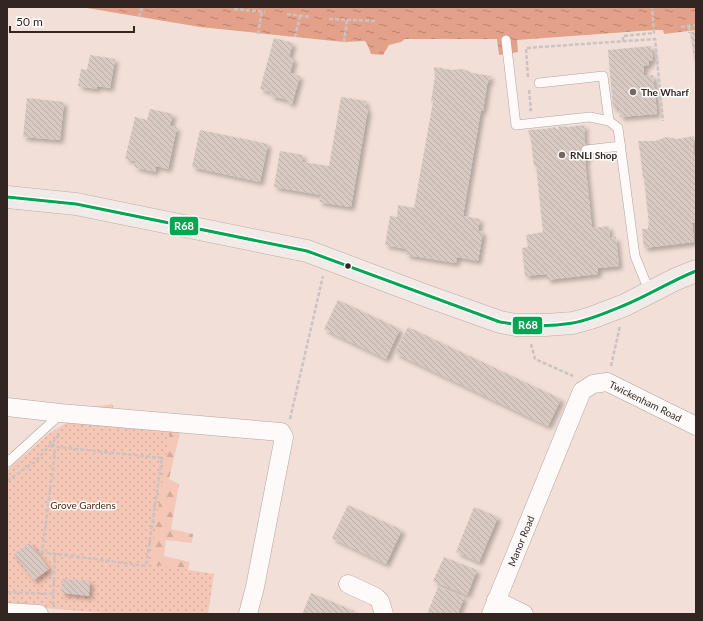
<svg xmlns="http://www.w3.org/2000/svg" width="703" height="621" viewBox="0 0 703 621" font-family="Lato,sans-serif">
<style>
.forest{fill:url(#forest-firs)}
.park{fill:url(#park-dots)}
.water{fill:url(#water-ripples)}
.building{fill:url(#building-back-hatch);filter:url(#shadow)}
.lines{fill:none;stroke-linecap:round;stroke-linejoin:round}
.service-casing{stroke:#b2a49f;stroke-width:10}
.minor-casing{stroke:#b2a49f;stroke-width:19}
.primary-casing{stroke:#beaba4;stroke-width:23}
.path{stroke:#cbc3c1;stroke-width:2.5;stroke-dasharray:4 2;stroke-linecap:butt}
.service{stroke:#fdfaf9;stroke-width:9}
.minor{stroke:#fdfaf9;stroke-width:18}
.primary{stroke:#f2eae7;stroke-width:22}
.bus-1-casing{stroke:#fff;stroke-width:6}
.bus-1{stroke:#00a651;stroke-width:3}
.poi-dot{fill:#766761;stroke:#fff;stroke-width:1.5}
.bus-dot{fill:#332621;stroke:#fff;stroke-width:1.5}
.labels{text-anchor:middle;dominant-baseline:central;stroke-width:3;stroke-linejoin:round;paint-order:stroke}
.poi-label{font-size:10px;font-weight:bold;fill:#332621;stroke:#fff;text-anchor:start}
.street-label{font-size:10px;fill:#332621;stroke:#fff}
.park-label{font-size:10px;fill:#521c05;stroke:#fff}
.line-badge{stroke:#fff;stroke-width:1.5}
.badge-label{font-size:11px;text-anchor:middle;font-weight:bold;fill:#fff}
</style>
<defs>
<pattern id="forest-firs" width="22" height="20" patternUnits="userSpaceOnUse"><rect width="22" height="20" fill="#f4c7b7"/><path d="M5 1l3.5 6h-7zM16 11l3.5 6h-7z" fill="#d2ab9d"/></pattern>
<pattern id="park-dots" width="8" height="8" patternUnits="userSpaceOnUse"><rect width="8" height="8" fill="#f4c7b7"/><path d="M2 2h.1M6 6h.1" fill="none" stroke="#d2ab9d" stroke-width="1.8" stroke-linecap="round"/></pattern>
<pattern id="water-ripples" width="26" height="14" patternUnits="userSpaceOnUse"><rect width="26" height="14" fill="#e4a189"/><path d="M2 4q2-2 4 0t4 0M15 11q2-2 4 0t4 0" fill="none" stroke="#b98370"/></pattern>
<pattern id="building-back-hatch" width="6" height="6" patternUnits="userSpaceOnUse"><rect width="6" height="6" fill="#d8c9c3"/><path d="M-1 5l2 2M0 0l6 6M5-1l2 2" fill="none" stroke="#baaca7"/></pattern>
<filter id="shadow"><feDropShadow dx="3.5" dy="3.5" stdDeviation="2" flood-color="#0004"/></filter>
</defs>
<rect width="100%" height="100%" fill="#f2dfd8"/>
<polygon class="forest" points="112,404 116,413 169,425 180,433 169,479 179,484 171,529 193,534 192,543 166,540 164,556 190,562 187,573 153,573 93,407"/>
<polygon class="park" points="71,420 170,430 150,564 214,574 208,614 118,614 7,605 7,470 50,433"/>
<polygon class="water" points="81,7 696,7 696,30 664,34 663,30 654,30 517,40 518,52 499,55 497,39 405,39 401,42 389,45 383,55 371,54 368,46 365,41 344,42 200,27"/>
<g class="building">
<polygon points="696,31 696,63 695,64 690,32"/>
<polygon points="274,38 293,43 289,57 294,59 290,73 300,76 292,104 287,102 288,100 270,96 271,92 260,89"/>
<polygon points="651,46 653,60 649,61 649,65 644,66 644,76 653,75 657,114 620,117 619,108 613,108 608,50"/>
<polygon points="90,55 115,59 110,88 97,86 97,89 78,86 81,69 87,70"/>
<polygon points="434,67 452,70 463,69 472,73 491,76 487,85 483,111 481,110 463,216 480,219 478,231 483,232 478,261 457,257 456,263 406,255 407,249 385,245 390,216 397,217 398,205 414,208 433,102 431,101 435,77"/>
<polygon points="341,97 366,101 365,108 368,109 351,207 319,202 321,195 274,187 280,151 303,155 302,162 329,166"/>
<polygon points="27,98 64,102 60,140 23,137"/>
<polygon points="150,109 173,114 170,126 177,127 168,169 156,166 155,172 134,167 136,161 125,159 135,117 147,120"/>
<polygon points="585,125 584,134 587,159 585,160 592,228 609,226 610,238 616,237 619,266 598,268 598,274 547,280 547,274 525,276 522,248 528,247 526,235 543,232 536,165 534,166 531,140 528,130 546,129 555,127 558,131 559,126 568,127"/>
<polygon points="200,130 268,144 260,182 192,167"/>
<polygon points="694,136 693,146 696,173 696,222 692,223 694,242 644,248 642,229 648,229 648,225 649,225 644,178 643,178 640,152 638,141 655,141 666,137 677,139"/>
<polygon points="338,300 400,329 386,359 324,329"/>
<polygon points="408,327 561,399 548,426 395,353"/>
<polygon points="348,505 402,530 386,564 332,538"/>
<polygon points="474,507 498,517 479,562 456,552"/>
<polygon points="30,543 49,569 34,580 14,554"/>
<polygon points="444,557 477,570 467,595 433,581"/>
<polygon points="62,579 90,581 89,596 62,593"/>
<polygon points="438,587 464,597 458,614 427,614"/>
<polygon points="311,593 354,611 352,614 302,614"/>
</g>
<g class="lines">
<defs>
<g id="service">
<polyline points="506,40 516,125 590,117 609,121"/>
<polyline points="539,83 603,76 609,121 618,128 635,256 650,293"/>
<polyline points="586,150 621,146"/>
<polyline points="7,459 8,462 53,421 60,413"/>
</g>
<g id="minor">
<polyline points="7,407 60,413 281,432 284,437 255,587 248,614"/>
<polyline points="348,584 376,597 380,601 384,614"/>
<polyline points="496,600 524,614"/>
<polyline points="7,612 39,614"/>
<path id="s1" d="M491 614 582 391 593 384 607 382 696 426"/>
</g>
<polyline id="primary" points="7,197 76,204 307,251 424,295 500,322 516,325 546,325 573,323 591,318 625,305 676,279 696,271"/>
</defs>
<use href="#service" class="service-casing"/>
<use href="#minor" class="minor-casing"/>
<use href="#primary" class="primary-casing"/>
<g class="path">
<polyline points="234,9 265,12"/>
<polyline points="287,14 311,17"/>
<polyline points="139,17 142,7"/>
<polyline points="329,19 376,21"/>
<polyline points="689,26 689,33"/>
<polyline points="681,27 695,25"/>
<polyline points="258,34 262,11"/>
<polyline points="295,37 300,16"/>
<polyline points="623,41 623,36 654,33 652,7"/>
<polyline points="344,42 347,20"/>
<polyline points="528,77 526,48 655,39 663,121"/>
<polyline points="529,90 531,110 529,110"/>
<polyline points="531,344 535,359 573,376"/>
<polyline points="611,366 620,326"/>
<polyline points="290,419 323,276"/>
<polygon points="51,444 58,447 162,458 146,566 42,552 55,452"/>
<polyline points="7,481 36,461 60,434"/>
<polyline points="7,592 53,594"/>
<polyline points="53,605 55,554"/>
</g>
<use href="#service" class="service"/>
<use href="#minor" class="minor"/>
<use href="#primary" class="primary"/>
<defs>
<path id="bus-1" d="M7 197 76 204 307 251 500 322C523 326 549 327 573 323 590 320 608 312 625 305 649 295 671 281 696 271"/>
</defs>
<use href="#bus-1" class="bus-1-casing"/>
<use href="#bus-1" class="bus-1"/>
</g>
<g class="poi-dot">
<circle cx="633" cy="92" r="4"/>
<circle cx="562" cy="155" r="4"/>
</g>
<circle class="bus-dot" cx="348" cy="266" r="3.5"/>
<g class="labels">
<g class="poi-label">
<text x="641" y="92">The Wharf</text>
<text x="570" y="155">RNLI Shop</text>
</g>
<g class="street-label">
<text stroke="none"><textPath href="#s1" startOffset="311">Twickenham Road</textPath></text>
<text stroke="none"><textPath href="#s1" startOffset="79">Manor Road</textPath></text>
</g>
<g class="park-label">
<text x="83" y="505">Grove Gardens</text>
</g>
</g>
<g class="line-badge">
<rect x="169" y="216" width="30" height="20" rx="4" fill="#00a651"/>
<rect x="512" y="316" width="31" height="19" rx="4" fill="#00a651"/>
</g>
<g class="badge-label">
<text x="184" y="230">R68</text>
<text x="528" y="329">R68</text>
</g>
<rect width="703" height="621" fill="none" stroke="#332621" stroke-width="16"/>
<path d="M10 26v6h124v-6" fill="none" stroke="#332621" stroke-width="2"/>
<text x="16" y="26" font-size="12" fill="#332621" stroke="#ffffff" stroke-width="3" paint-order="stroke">50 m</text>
</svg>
